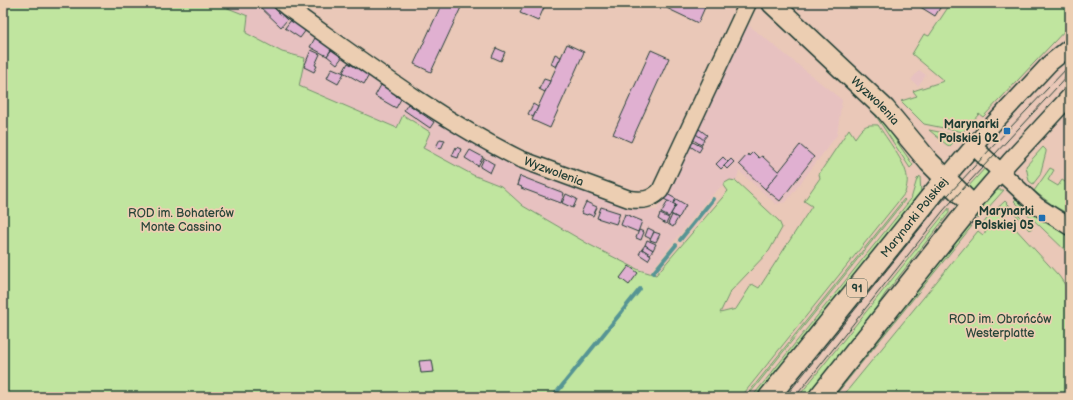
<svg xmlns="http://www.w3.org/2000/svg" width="1073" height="400" viewBox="0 0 1073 400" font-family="'Balsamiq Sans',sans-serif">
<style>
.built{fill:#e7c1c0}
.green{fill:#c0e59f;stroke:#70916a}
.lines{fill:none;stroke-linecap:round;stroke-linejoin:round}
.stream{stroke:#579594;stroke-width:4}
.building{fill:#e0b0d1;stroke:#1f3d34}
.minor-casing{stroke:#1f3d34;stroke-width:19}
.major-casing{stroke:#1f3d34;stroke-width:23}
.minor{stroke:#ecceb2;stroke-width:16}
.major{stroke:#ecceb2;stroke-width:20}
.tram{stroke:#1f3d34;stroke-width:1}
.poi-dot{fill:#1f6fb2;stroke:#ecceb2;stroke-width:1.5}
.labels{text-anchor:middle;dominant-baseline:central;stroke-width:3.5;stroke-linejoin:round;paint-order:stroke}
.shield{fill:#ecceb2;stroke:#5c685a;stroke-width:1}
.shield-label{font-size:11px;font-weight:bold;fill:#1f3d34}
.street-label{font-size:12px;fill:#1f3d34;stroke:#ecceb2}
.poi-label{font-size:12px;font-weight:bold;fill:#1f3d34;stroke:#ecceb2;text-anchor:end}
.park-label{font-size:12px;fill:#274539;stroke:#ecceb2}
</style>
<rect width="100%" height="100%" fill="#eac8b8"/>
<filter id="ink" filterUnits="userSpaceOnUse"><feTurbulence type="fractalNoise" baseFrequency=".025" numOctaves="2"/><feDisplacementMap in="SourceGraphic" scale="8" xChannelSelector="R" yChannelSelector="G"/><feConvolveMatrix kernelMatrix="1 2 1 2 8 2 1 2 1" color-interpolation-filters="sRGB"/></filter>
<g filter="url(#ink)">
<g class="built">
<polygon points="215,3 277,3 439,118 595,193 641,210 657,210 693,131 701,124 713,96 723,70 746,23 842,100 837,135 786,202 776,204 739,171 736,181 730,180 726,182 705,202 649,273 639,270 590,245 523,206 501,186 473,175 423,148 403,116 397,128 299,86 304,58 282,52 246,33"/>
<polygon points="919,70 926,75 918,86 911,80"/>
</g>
<g class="green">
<path d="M3 3H45L46 6 57 3H215L248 16 246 33 282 52 305 58 299 86 397 128 403 115 430 132 423 148 473 175 501 186 523 206 590 245 639 270 656 275 728 191 723 184 730 180 736 181 779 221 782 228 769 251 730 292 720 313 736 309 752 284 759 288 812 206 804 201 820 178 819 174 849 129 855 138C863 127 864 124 878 125 886 138 906 163 907 177 908 183 906 188 905 193L741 397H3Z"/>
<polygon points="951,3 1070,3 1070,25 983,117 979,114 963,132 924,124 901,101 917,96 913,91 944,81 912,54 924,34 929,36"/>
<polygon points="870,107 873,107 913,165 910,168"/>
<polygon points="929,130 959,136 950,146 947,145"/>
<polygon points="1043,147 1046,150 1046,152 1040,175 1033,184 1029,181 1026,166"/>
<polygon points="986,167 990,172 990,173 976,190 972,191 967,188"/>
<polygon points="1050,168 1054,170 1048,180 1058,186 1062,180 1070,185 1070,215 1054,206 1034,191"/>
<polygon points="920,176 921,195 760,397 752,397 911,199 917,179"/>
<polygon points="996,190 1004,190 978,219 976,214 978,211 993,193"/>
<polygon points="904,199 905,200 747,397 745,397"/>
<polygon points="1016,199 1041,220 1070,237 1070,255 1014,201"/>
<polygon points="1005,201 1032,228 1029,230 1008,205 1001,213 1059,276 1070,292 1070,397 842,397 978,231 983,235 988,229 983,224 989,216"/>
<polygon points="949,208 949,213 885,294 859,335 810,397 798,397"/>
<polygon points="968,226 972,226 834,397 826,397"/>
</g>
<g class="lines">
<g class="stream">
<polyline points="680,240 713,199"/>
<polyline points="653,273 676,245"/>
<polyline points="553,397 640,289"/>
</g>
</g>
<g class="building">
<polygon points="256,3 269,3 287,20 281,27"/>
<polygon points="442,3 463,3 431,72 414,64"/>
<polygon points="525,3 546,3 538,21 520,13"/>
<polygon points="656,3 703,3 706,5 698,23"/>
<polygon points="914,3 943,3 935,16"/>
<polygon points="291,20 306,30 300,38 285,28"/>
<polygon points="315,38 332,48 327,56 310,47"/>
<polygon points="567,44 584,52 550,128 532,120"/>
<polygon points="333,48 343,56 337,64 327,56"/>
<polygon points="496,48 505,52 501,61 492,57"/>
<polygon points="311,50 320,54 315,65 317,66 314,72 304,67"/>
<polygon points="651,50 669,58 631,142 613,134"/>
<polygon points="555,54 561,57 556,67 551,64"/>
<polygon points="348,63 369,75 364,84 343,72"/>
<polygon points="332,68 344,73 338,84 327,78"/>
<polygon points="544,79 550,81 545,92 539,89"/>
<polygon points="381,85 397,94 396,96 401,99 396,108 375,96"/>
<polygon points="408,104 434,122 430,128 404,110"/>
<polygon points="533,104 538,107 533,117 528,114"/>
<polygon points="699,129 707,135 703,140 695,134"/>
<polygon points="696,134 704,140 701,145 692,139"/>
<polygon points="440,139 445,140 441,149 436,147"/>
<polygon points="693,142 702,147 699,152 690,146"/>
<polygon points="800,145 814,157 780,201 765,189"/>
<polygon points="456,147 461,149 458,158 452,156"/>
<polygon points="470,150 483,157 478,166 465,158"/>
<polygon points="753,152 759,158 762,156 779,172 765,189 739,164 748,154 749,156"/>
<polygon points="723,157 728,162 721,169 716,164"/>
<polygon points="484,158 494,164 490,173 480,167"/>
<polygon points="731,159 734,162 727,169 724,166"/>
<polygon points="520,176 564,193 561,203 521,188 522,187 517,185"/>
<polygon points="566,194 577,199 573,208 562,203"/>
<polygon points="667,194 676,199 673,204 664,199"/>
<polygon points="676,199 686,205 680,216 678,218 671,214 676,205 673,204"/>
<polygon points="668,201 676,205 669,217 661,213"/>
<polygon points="586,202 597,207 593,216 588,214 587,215 581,213"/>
<polygon points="601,207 620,213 616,224 597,218"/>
<polygon points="625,214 642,221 638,232 621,225"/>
<polygon points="660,214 669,218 666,224 658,219"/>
<polygon points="672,215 678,218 673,227 668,224"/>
<polygon points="648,228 654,231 651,239 645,236"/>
<polygon points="639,230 644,232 641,240 636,238"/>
<polygon points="654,232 660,234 656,242 650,240"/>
<polygon points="647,240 656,244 653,250 645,245"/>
<polygon points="645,245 653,250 650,254 642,249"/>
<polygon points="642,249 651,255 648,260 639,254"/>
<polygon points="629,266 638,273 629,285 620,278"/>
<polygon points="432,360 434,372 421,373 419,361"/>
</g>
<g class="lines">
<defs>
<g id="minor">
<path id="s1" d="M282 3 288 8C363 61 437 118 520 159L629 199C643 201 650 200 660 191L748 3"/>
<polyline points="973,146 1037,206 1070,227"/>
<polyline points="945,179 982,136 1050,63 1070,47"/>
<polyline points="972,205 1010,161 1070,96"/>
</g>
<g id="major">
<path id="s2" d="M772 3 885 109 929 162 972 205 819 397"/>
<path id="s3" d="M769 397 945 179"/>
</g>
</defs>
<use href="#minor" class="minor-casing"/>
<use href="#major" class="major-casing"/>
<use href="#minor" class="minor"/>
<use href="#major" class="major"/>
<g class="tram">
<polyline points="785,397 938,206 1007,131 1070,65"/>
<polyline points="795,397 943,211 970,181 1070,73"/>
</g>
</g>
</g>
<g class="poi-dot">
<rect x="1003" y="127" width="8" height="8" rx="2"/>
<rect x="1038" y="214" width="8" height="8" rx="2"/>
</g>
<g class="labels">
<rect class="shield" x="847" y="279" width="20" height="18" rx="3"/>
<g class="shield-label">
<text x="857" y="288">91</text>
</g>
<g class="street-label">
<text stroke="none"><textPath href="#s2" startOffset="142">Wyzwolenia</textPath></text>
<text stroke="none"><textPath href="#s1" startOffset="321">Wyzwolenia</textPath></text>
<text stroke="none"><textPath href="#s3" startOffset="231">Marynarki Polskiej</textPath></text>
</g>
<g class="poi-label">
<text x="999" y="124">Marynarki<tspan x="999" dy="14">Polskiej 02</tspan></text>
<text x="1034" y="211">Marynarki<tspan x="1034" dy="14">Polskiej 05</tspan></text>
</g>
<g class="park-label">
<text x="181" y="213">ROD im. Bohaterów<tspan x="181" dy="14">Monte Cassino</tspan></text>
<text x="1000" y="319">ROD im. Obrońców<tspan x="1000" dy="14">Westerplatte</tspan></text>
</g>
</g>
<rect width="1073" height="400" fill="none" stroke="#ecceb2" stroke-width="16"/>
<rect x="8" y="8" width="1057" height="384" fill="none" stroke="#1f3d34" stroke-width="1.5" filter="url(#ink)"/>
</svg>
